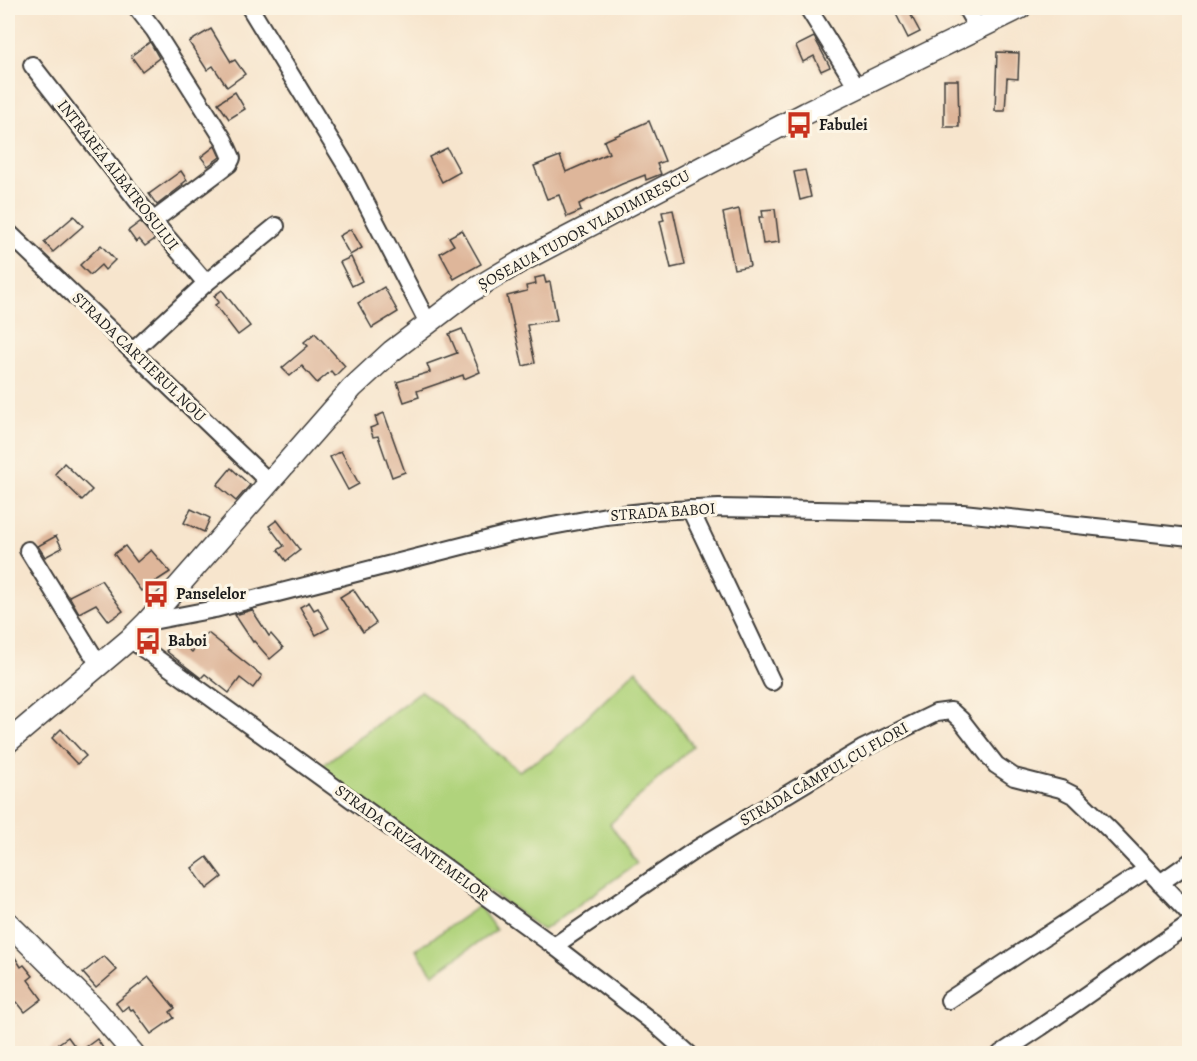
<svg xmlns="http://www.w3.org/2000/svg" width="1197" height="1061" viewBox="0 0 1197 1061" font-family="Alegreya,serif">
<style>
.green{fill:#b0d37b;stroke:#66784c;stroke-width:1.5}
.building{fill:#deb69a}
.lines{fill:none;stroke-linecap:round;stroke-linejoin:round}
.minor-casing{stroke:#3d3a37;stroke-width:20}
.major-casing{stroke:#3d3a37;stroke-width:24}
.minor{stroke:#fff;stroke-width:16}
.major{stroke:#fff;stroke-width:21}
.labels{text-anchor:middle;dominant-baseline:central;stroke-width:6;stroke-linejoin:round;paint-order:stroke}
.poi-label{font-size:16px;font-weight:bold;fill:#1c1c1c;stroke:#fcf5e5;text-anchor:start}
.street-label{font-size:16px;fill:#1c1c1c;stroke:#fcf5e5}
</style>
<rect width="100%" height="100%" fill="#fcf5e5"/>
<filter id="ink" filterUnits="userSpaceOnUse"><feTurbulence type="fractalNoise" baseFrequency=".0167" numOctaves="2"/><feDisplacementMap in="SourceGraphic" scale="12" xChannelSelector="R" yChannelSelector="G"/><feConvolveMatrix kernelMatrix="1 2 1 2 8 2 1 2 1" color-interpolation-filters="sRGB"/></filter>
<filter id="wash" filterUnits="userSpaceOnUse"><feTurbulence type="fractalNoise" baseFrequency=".008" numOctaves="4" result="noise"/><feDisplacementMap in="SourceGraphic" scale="24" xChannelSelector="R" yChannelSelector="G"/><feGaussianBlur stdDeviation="1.35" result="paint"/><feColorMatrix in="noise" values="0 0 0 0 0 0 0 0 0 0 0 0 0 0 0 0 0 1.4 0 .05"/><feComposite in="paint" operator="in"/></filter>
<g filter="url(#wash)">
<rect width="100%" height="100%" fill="#f7e5cd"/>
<g class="green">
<polygon points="636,670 671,714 693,746 610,824 637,863 543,930 319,768 421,691 519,771 552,751"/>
<polygon points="479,906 496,930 433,974 416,950"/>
</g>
<g id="blocks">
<g class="building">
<polygon points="893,8 907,8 920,32 908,38"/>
<polygon points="211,29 231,62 235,60 245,74 227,87 213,66 207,70 189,42"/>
<polygon points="814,37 830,67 821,71 814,56 803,62 796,46"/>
<polygon points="150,42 159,58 142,71 131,56"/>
<polygon points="997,52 1019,53 1018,79 1007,78 1005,111 995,111"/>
<polygon points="944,80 958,80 959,127 944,127"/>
<polygon points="235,92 245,109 229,119 218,103"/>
<polygon points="649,121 665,161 657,164 661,174 646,180 645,175 622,184 579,204 581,211 567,217 559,195 547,199 534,166 560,156 566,172 609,153 604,141"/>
<polygon points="215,146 220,157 208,166 201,157"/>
<polygon points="447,148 460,172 442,182 429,157"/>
<polygon points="805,170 811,197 800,200 794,172"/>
<polygon points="181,171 187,180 182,184 183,185 157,205 149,194"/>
<polygon points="739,209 750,266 734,269 723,213"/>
<polygon points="775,209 779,242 763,244 759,217 763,217 762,210"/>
<polygon points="673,210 685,265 671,268 660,221 664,220 662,212"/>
<polygon points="74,216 83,226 53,252 44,242"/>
<polygon points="140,222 155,239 145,246 139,239 136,242 128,231"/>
<polygon points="351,229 362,248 350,255 339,236"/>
<polygon points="462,230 481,264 454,279 440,253 454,245 449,237"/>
<polygon points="101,245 115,260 105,270 101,265 90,275 80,265"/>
<polygon points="351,257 362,281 352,286 340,262"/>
<polygon points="544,276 546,283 550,282 557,320 527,325 535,363 523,366 507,296 527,291 526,286 536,284 535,278"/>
<polygon points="384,287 398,312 372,328 358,303"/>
<polygon points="222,290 250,326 238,335 215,305 219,302 214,296"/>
<polygon points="462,329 480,372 464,379 463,375 417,391 419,397 404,402 397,382 430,372 427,364 457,353 449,334"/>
<polygon points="315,333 345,366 335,376 331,371 317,383 302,366 290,376 282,368 308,346 304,342"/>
<polygon points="384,413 405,472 392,477 378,436 373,437 370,428 378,425 375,417"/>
<polygon points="341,451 359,484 348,490 330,457"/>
<polygon points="64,463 92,490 82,500 55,474"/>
<polygon points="231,468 250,485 236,501 217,485"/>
<polygon points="191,509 210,518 204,532 184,523"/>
<polygon points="277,520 300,550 286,561 278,550 284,546 269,526"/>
<polygon points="56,536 62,548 45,557 38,546"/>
<polygon points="125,546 137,562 151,550 170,572 141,591 114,554"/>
<polygon points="101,580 123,611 109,621 96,604 79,613 69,596"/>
<polygon points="353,589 376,623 363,632 340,597"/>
<polygon points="309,602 314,610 318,608 329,628 316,635 300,607"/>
<polygon points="252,610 269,636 271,634 283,648 270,659 254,641 253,642 235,615"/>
<polygon points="208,633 262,676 253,688 240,678 229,693 205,674 201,678 166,651 176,639 192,652"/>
<polygon points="61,729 86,756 77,764 52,738"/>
<polygon points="207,857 222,877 207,889 192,868"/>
<polygon points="8,946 21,967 24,965 33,976 28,980 42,999 25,1012 17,1002 8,1009"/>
<polygon points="104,956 117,970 96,988 83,973"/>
<polygon points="149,977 175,1008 170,1012 174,1018 151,1034 133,1009 131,1010 128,1006 122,1011 116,1003"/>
<polygon points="68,1037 79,1052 97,1039 103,1048 95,1053 45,1053"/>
</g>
</g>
</g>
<g filter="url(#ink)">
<use href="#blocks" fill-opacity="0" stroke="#3d3a37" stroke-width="1.5"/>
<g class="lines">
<defs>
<g id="minor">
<polyline points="137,8 154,30 224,140 232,158 229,164 153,221"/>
<polyline points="250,8 350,172 428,323"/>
<polyline points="808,8 857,87"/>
<polyline points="966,8 978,29"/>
<polyline points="32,65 153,221 206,283"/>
<polyline points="8,232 270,483"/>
<polyline points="133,351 206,283 276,226"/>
<polyline points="690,509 772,682"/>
<polyline points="28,550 99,665"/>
<polyline points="147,622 215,609 509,534 606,516 652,511 719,508 963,513 1190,537"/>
<polyline points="130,639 554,946 655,1024 689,1054"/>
<polyline points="1160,883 1190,862"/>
<polyline points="554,946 698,848 862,749 936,713 951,711 961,720 996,765 1014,777 1061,789 1075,796 1110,830 1190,914"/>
<polyline points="949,1000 1147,869"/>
<polyline points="1000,1054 1041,1027 1190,923"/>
</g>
<g id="major">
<polyline points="8,742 130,639 147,622 352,388 392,351 468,293 520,262 806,113 1020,8"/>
<polyline points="8,923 97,1011 134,1054"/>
</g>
</defs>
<use href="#minor" class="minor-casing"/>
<use href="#major" class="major-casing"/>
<use href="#minor" class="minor"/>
<use href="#major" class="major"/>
</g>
</g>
<defs>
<symbol id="bus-bare" viewBox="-9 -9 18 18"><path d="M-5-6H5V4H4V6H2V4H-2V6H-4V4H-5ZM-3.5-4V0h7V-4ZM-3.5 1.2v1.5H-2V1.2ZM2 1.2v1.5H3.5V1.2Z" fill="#c8321e" stroke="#fcf5e5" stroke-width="2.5" paint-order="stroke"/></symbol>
</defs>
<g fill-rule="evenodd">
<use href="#bus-bare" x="780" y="106" width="38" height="38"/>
<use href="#bus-bare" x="137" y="575" width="38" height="38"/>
<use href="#bus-bare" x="129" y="622" width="38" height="38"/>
</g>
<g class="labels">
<g class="poi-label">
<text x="819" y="125">Fabulei</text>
<text x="176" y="594">Panselelor</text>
<text x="168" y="641">Baboi</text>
</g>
<g class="street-label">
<text transform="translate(118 175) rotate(52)">INTRAREA ALBATROSULUI</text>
<text transform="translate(584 230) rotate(-28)">ȘOSEAUA TUDOR VLADIMIRESCU</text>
<text transform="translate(139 357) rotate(44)">STRADA CARTIERUL NOU</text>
<text transform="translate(663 512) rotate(-4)">STRADA BABOI</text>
<text transform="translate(824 774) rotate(-30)">STRADA CÂMPUL CU FLORI</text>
<text transform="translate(412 843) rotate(36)">STRADA CRIZANTEMELOR</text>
</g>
</g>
<rect width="1197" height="1061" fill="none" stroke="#fcf5e5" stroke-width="30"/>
</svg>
